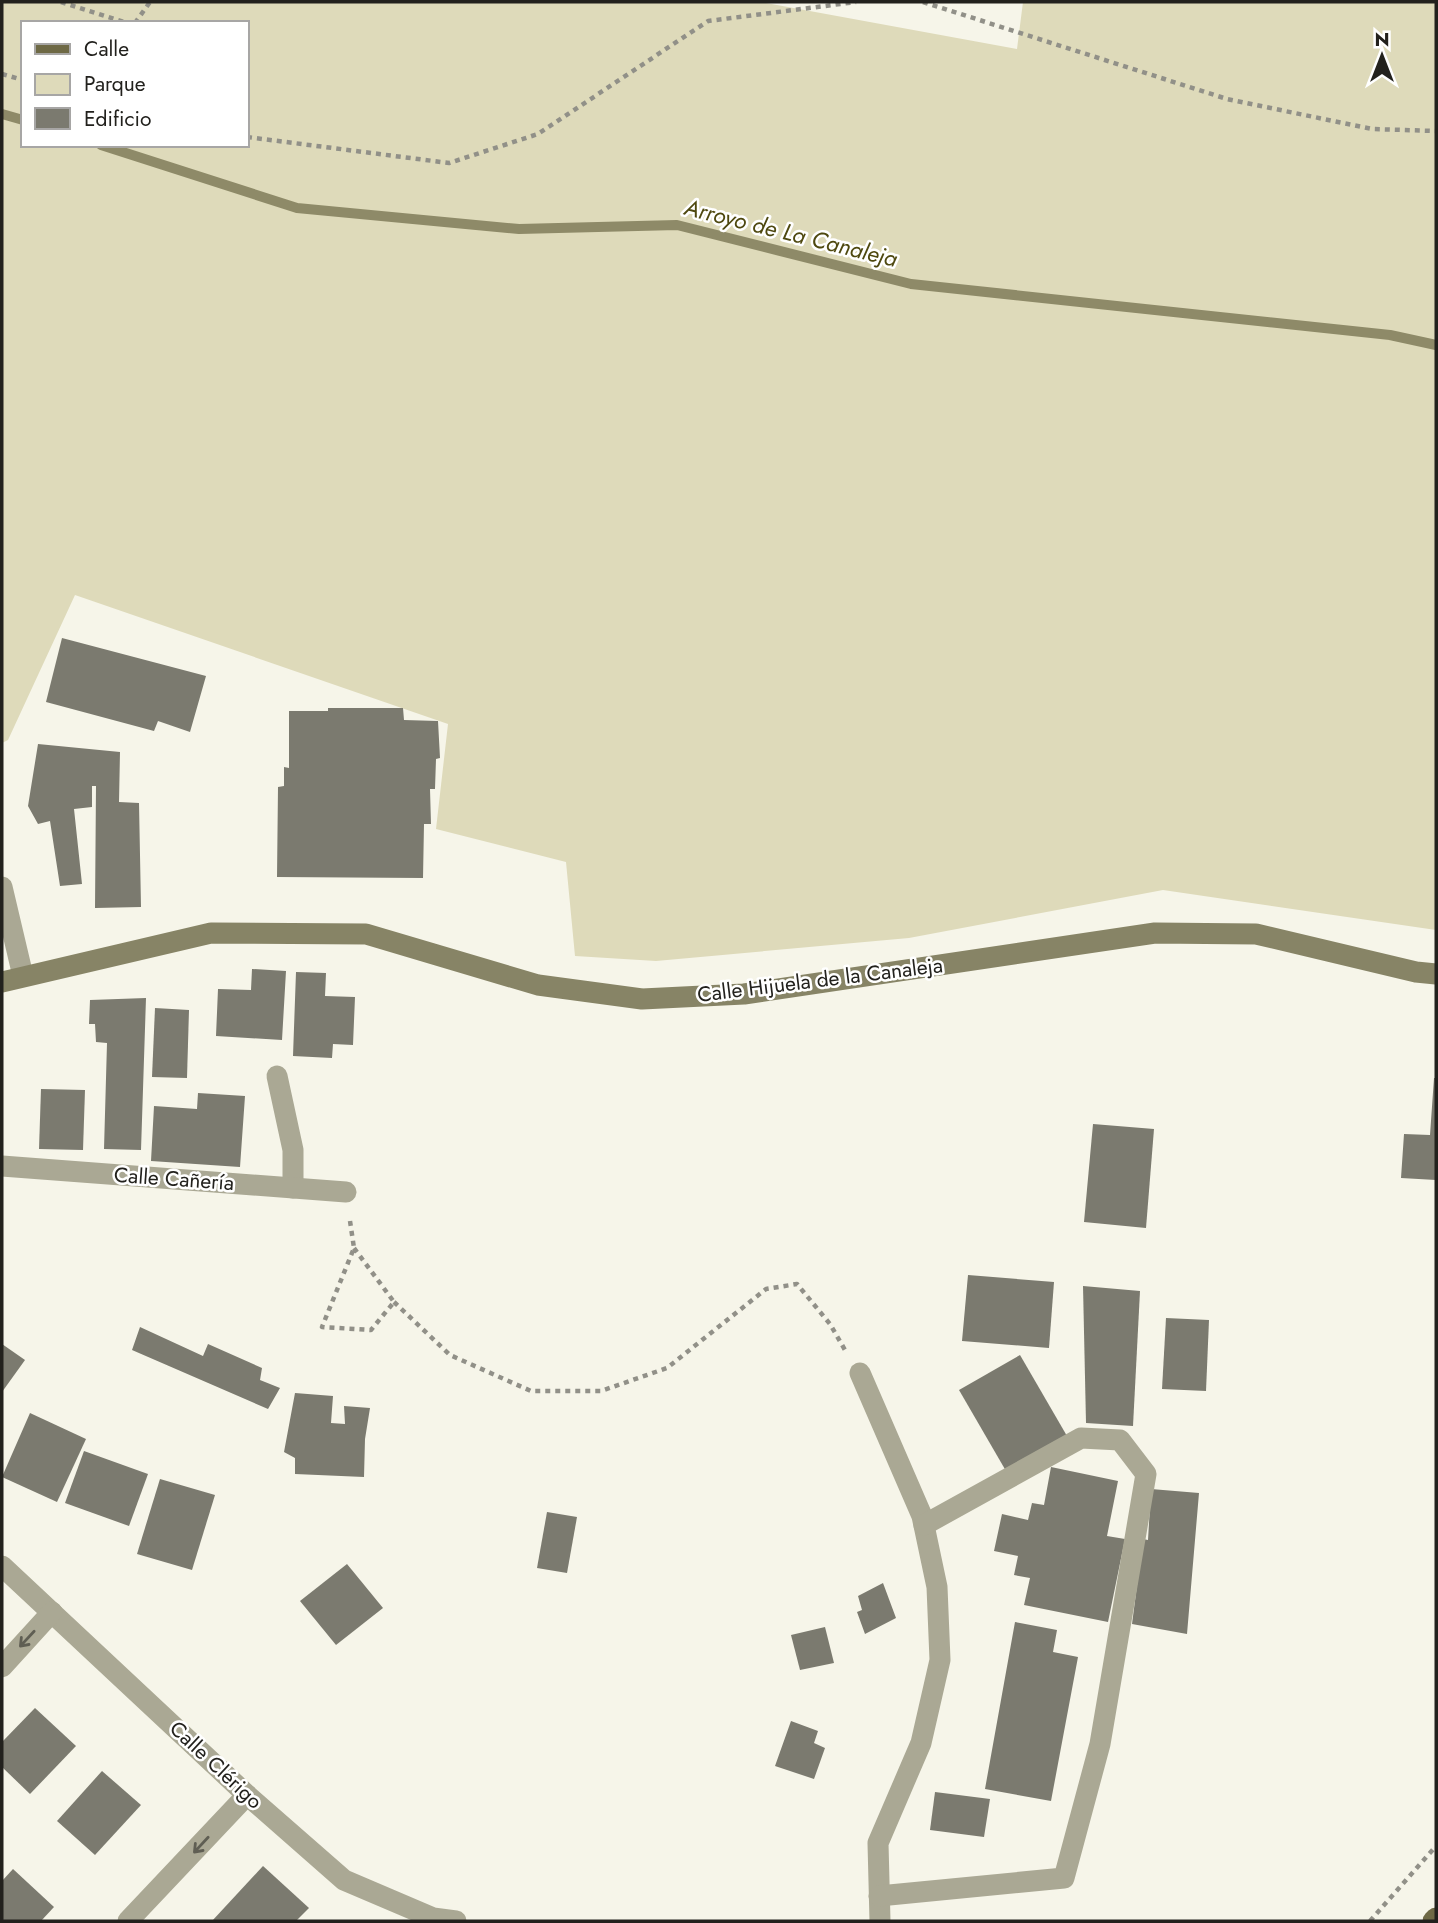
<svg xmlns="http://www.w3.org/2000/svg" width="1438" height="1923" viewBox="0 0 1438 1923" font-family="Jost,sans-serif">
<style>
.green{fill:#dedaba;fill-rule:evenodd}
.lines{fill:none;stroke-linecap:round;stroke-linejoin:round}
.stream{stroke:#8e8a68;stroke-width:10}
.building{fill:#7b7a6f}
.path{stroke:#919088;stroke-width:4.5;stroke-dasharray:5 5;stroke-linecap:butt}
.street{stroke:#aaa894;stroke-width:21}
.secondary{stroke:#878466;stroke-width:21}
.primary{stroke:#6e6945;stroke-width:21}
.oneway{stroke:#5f5e53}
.labels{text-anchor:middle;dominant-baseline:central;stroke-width:5;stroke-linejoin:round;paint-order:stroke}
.street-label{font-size:21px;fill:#22211d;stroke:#fff}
.water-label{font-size:23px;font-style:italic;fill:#4e480f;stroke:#fff}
</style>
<rect width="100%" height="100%" fill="#f6f5e9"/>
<path class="green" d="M2 2H761L1017 49 1023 2H1436V930L1163 890 909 938 656 961 575 956 566 862 436 829 448 724 75 595 8 740 2 743ZM23 23H247V145H23Z"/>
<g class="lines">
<g class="stream">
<polyline points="2,114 23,120"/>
<polyline points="101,145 297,208 519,229 677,225 911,284 1390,335 1436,345"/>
</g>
</g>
<g class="building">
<polygon points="62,638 206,676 190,732 158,721 154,731 46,702"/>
<polygon points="328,708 403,708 404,720 438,721 440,758 436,759 435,789 430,789 431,824 424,824 423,878 277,877 278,787 284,786 284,767 289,768 289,711 328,711"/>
<polygon points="38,744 120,752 119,802 139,803 141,907 95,908 96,786 92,786 92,807 74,809 82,884 60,886 50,821 38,824 28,806"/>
<polygon points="252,969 286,971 282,1040 216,1036 218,989 251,990"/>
<polygon points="296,972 326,973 325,996 355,997 353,1045 333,1044 332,1058 293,1056"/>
<polygon points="146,998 141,1150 104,1149 107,1043 96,1042 95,1024 89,1024 90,1000"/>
<polygon points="155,1008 189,1010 187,1078 152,1077"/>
<polygon points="1434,1078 1436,1078 1436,1180 1401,1178 1404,1134 1430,1135"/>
<polygon points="41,1089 85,1090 83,1150 39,1149"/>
<polygon points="198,1093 245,1096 240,1167 151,1161 154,1106 197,1109"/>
<polygon points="1093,1124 1154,1129 1146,1228 1084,1222"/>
<polygon points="968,1275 1054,1282 1049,1348 962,1341"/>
<polygon points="1083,1286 1140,1291 1133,1426 1086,1423"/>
<polygon points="1166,1318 1209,1320 1206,1391 1162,1389"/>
<polygon points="140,1327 203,1356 208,1344 262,1368 260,1380 280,1388 268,1409 132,1350"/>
<polygon points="2,1344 25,1360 2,1392"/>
<polygon points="1020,1355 1067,1436 1006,1471 959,1390"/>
<polygon points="295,1393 333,1396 331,1423 345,1424 344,1406 370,1408 365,1439 364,1477 295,1474 295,1458 284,1452"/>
<polygon points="30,1413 86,1439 57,1502 2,1477"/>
<polygon points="84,1451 148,1474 129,1526 65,1503"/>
<polygon points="1051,1467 1118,1481 1107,1536 1125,1539 1108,1622 1024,1605 1030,1578 1014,1575 1018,1556 994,1551 1002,1514 1028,1520 1032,1503 1044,1505"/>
<polygon points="160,1479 215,1495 192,1570 137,1554"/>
<polygon points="1151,1489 1199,1493 1187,1634 1132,1624 1143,1539 1148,1540"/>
<polygon points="547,1512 577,1517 567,1573 537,1568"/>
<polygon points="347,1564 383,1608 336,1645 300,1601"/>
<polygon points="883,1583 896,1618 865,1634 857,1612 862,1610 858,1596"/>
<polygon points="1015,1622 1057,1630 1053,1652 1078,1657 1051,1801 985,1789"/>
<polygon points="825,1627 834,1663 800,1670 791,1635"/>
<polygon points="35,1708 76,1746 30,1794 2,1767 2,1742"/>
<polygon points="791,1721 818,1731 814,1743 825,1748 814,1779 775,1766"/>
<polygon points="102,1771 141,1805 95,1855 57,1821"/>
<polygon points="935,1792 990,1799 984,1837 930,1830"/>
<polygon points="263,1866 309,1908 296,1921 212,1921"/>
<polygon points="13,1869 54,1907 41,1921 2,1921 2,1881"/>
</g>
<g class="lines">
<g class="path">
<polyline points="61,2 127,23"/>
<polyline points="923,2 1227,99 1372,129 1436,131"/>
<polyline points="135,23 150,2"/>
<polyline points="2,74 23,80"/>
<polyline points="247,137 449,163 538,134 708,21 856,2"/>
<polyline points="350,1221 354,1248 322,1327 371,1330 394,1302 354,1248"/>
<polyline points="394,1302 450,1355 531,1391 601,1391 667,1368 766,1289 797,1284 830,1324 845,1350"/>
<polyline points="1370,1921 1436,1846"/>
</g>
<g class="street">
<polyline points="2,887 23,976"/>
<polyline points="277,1076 293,1150 293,1188"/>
<polyline points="2,1166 346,1192"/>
<polyline points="860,1373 922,1516 937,1587 940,1660 921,1743 878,1843 880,1921"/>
<polyline points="2,1566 247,1795 344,1880 433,1918 456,1921"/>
<polyline points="2,1667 52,1612"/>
<polyline points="879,1896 1064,1878 1100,1744 1146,1474 1120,1440 1081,1438 924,1525"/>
<polyline points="128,1921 247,1795"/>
</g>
<polyline class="secondary" points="2,982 211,933 366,934 538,985 642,999 744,994 1155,933 1256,934 1416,972 1436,974"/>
<polyline class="primary" points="1433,1921 1436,1918"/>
</g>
<defs><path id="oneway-shaft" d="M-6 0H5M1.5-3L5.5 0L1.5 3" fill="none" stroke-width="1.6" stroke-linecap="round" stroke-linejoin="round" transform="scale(1.75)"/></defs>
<g class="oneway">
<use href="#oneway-shaft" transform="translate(27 1639) rotate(133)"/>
<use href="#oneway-shaft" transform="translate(201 1845) rotate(133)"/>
</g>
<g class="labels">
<g class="street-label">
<text transform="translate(820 980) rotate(-7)">Calle Hijuela de la Canaleja</text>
<text transform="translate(174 1179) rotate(4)">Calle Cañería</text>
<text transform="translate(216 1765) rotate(43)">Calle Clérigo</text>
</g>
<g class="water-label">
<text transform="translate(791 233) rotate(14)">Arroyo de La Canaleja</text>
</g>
</g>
<rect width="1438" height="1923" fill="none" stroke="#22211d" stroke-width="7"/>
<rect x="21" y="21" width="228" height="126" fill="#ffffff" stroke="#a7a6a5" stroke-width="2"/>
<rect x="35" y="44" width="35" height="10" fill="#6e6945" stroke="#a7a6a5" stroke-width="2"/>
<text x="84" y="56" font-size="21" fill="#22211d">Calle</text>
<rect x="35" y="74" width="35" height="21" fill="#dedaba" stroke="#a7a6a5" stroke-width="2"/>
<text x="84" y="91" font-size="21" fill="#22211d">Parque</text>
<rect x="35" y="108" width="35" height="21" fill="#7b7a6f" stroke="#a7a6a5" stroke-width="2"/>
<text x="84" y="126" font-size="21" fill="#22211d">Edificio</text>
<g transform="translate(1382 56)" stroke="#ffffff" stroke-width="5" paint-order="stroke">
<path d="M0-5L12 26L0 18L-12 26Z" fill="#22211d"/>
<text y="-10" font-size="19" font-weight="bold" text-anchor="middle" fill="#22211d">N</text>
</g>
</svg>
